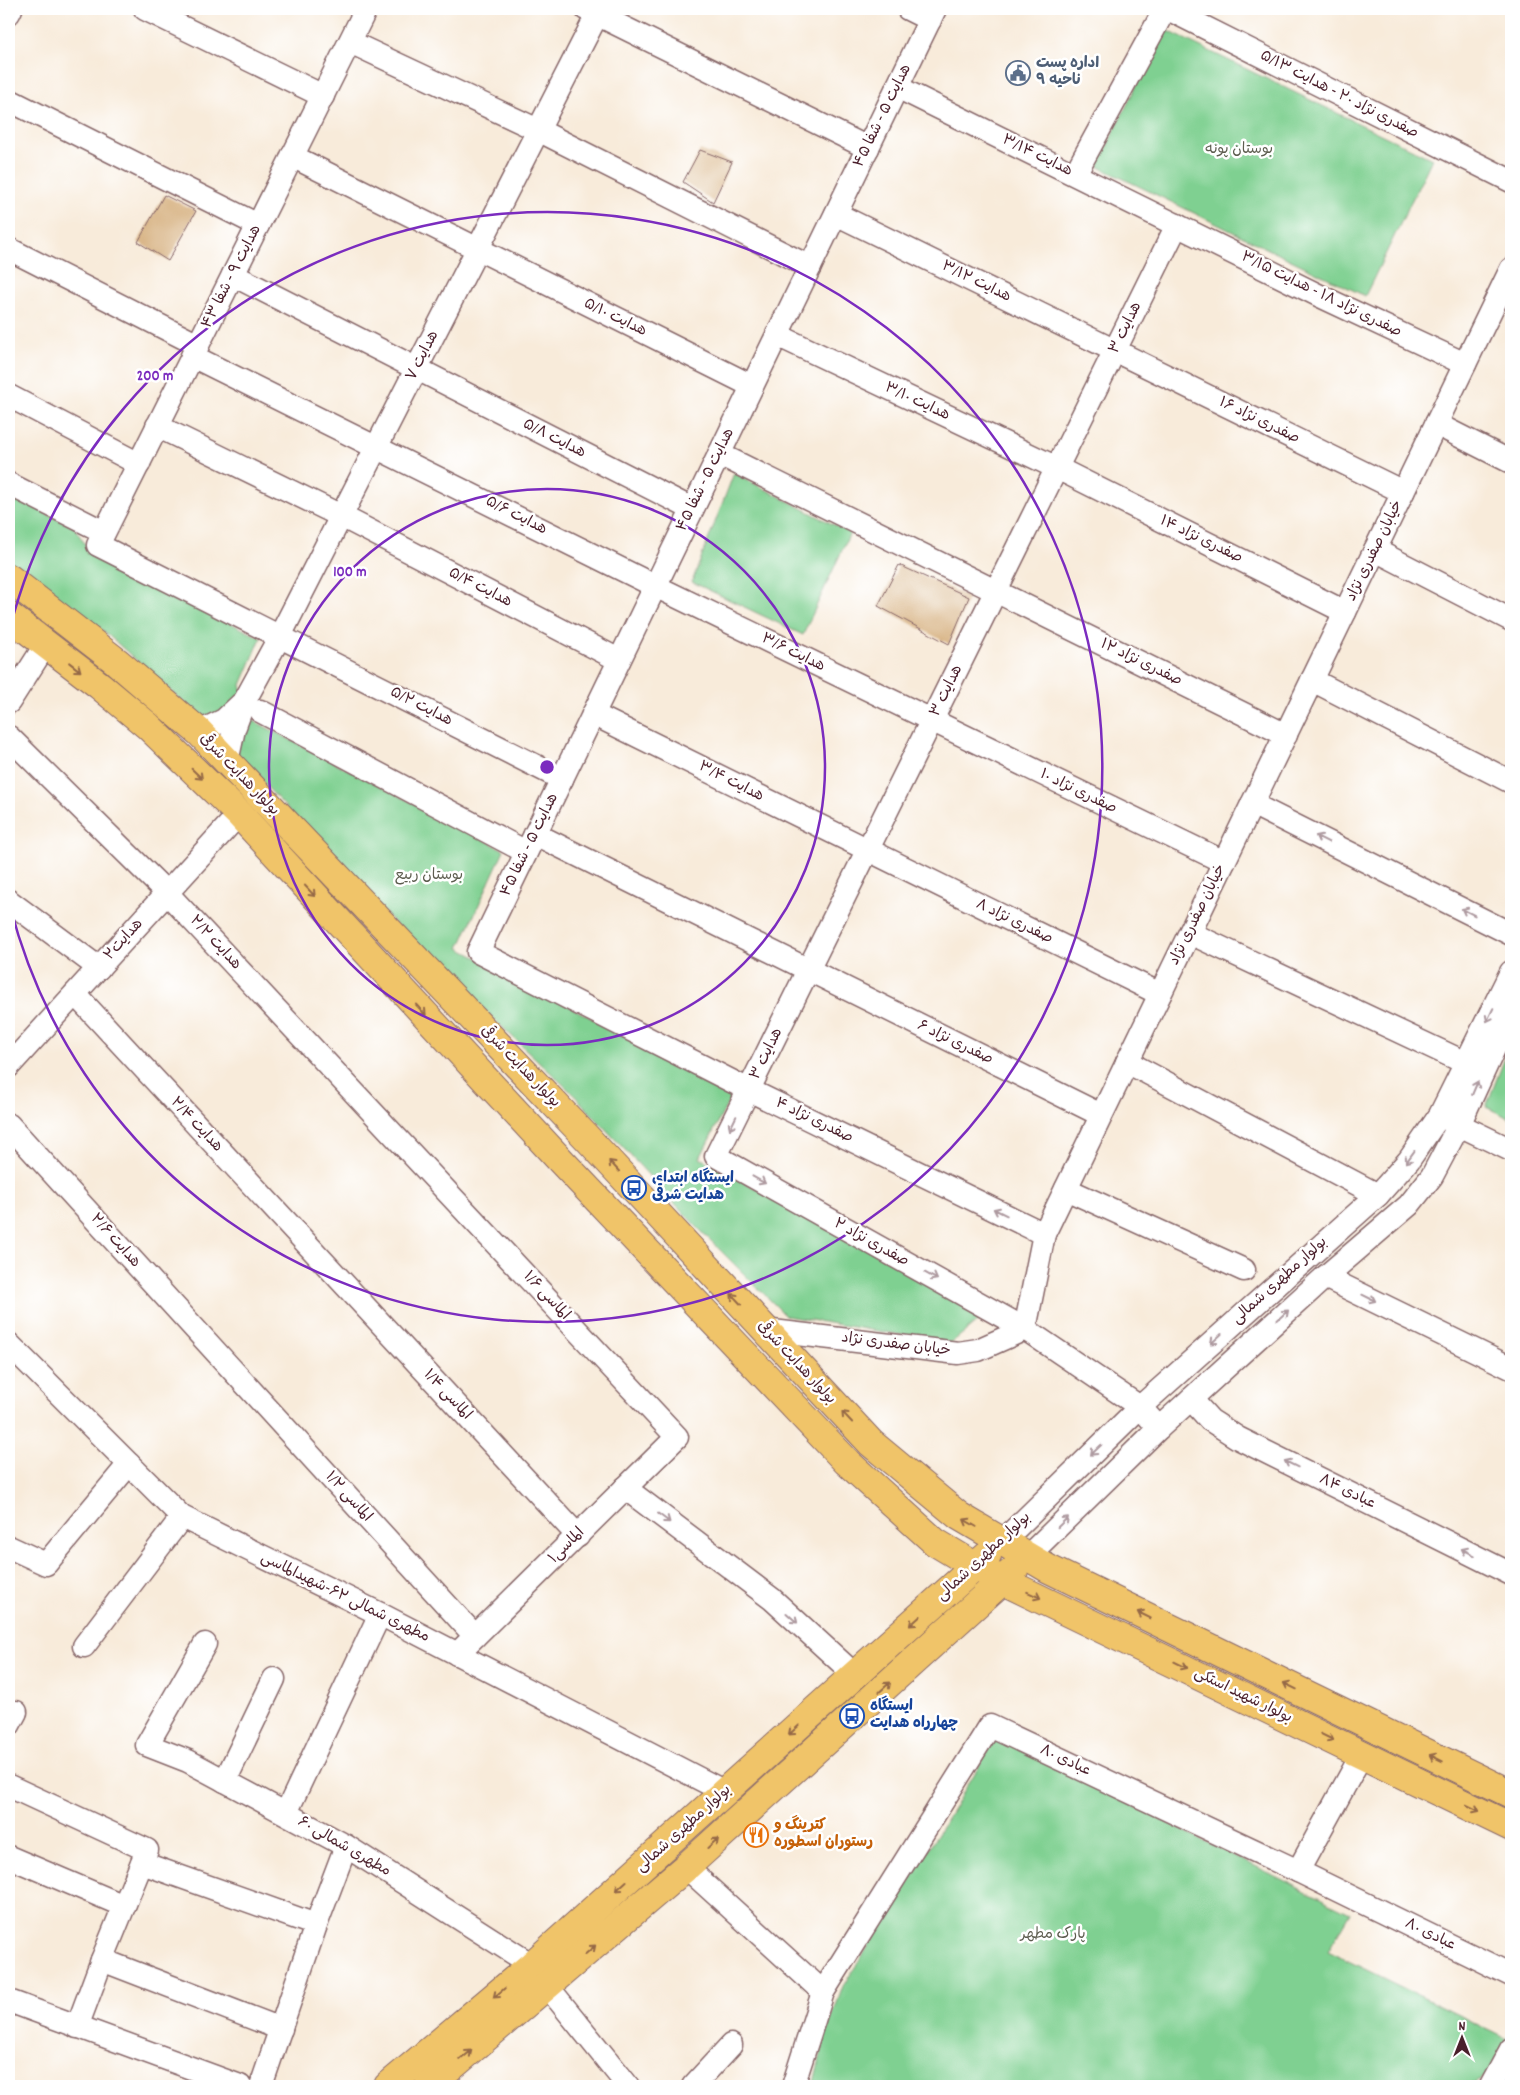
<svg xmlns="http://www.w3.org/2000/svg" width="1520" height="2095" viewBox="0 0 1520 2095" font-family="Dekko,'Playpen Sans Arabic',sans-serif">
<style>
.green{fill:#7fd091;stroke:#64785e}
.building{fill:#d9b688}
.lines{fill:none;stroke-linecap:round;stroke-linejoin:round}
.minor-casing{stroke:#876668;stroke-width:25}
.major-casing{stroke:#876668;stroke-width:30}
.minor{stroke:#fff;stroke-width:22}
.major{stroke:#f0c469;stroke-width:28}
.oneway{stroke:#956947}
.oneway2{stroke:#ae9aa0}
.ring{fill:none;stroke:#7b2cbf;stroke-width:2.5}
.labels{text-anchor:middle;dominant-baseline:central;stroke-width:5;stroke-linejoin:round;paint-order:stroke}
.service-label{font-size:15px;font-weight:bold;fill:#4e5e75;stroke:#fff;text-anchor:start}
.street-label{font-size:15px;fill:#4a1f2b;stroke:#fff}
.park-label{font-size:15px;fill:#5d5d4f;stroke:#fff}
.transit-label{font-size:15px;font-weight:bold;fill:#164399;stroke:#fff;text-anchor:start}
.food-label{font-size:15px;font-weight:bold;fill:#c56008;stroke:#fff;text-anchor:start}
.centre{fill:#7b2cbf;stroke:#fff;stroke-width:2.5}
.ring-label{font-size:15px;text-anchor:middle;font-weight:bold;fill:#7b2cbf;stroke:#fff;stroke-width:5;stroke-linejoin:round;paint-order:stroke}
</style>
<rect width="100%" height="100%" fill="#fff"/>
<filter id="ink" filterUnits="userSpaceOnUse"><feTurbulence type="fractalNoise" baseFrequency=".02" numOctaves="2"/><feDisplacementMap in="SourceGraphic" scale="10" xChannelSelector="R" yChannelSelector="G"/><feConvolveMatrix kernelMatrix="1 2 1 2 8 2 1 2 1" color-interpolation-filters="sRGB"/></filter>
<filter id="wash" filterUnits="userSpaceOnUse"><feTurbulence type="fractalNoise" baseFrequency=".0096" numOctaves="4" result="noise"/><feDisplacementMap in="SourceGraphic" scale="20" xChannelSelector="R" yChannelSelector="G"/><feGaussianBlur stdDeviation="1.12" result="paint"/><feColorMatrix in="noise" values="0 0 0 0 0 0 0 0 0 0 0 0 0 0 0 0 0 1.4 0 .05"/><feComposite in="paint" operator="in"/></filter>
<g filter="url(#wash)">
<rect width="100%" height="100%" fill="#f8ebda"/>
<g class="green">
<polygon points="1164,29 1432,159 1365,296 1097,166"/>
<polygon points="734,473 850,533 803,635 692,582"/>
<polygon points="9,495 74,527 92,555 261,638 241,685 250,719 504,850 459,948 733,1093 700,1158 987,1314 951,1343 786,1316 695,1225 572,1093 408,938 210,726 108,635 9,562"/>
<polygon points="1511,1042 1511,1119 1486,1107"/>
<polygon points="996,1738 1350,1913 1328,1951 1509,2040 1490,2075 1465,2086 813,2086 826,2034 843,1986 903,1892"/>
</g>
<g id="blocks">
<g class="building">
<polygon points="700,150 732,162 713,202 683,182"/>
<polygon points="164,195 196,211 168,261 138,242"/>
<polygon points="899,565 969,597 949,644 878,606"/>
</g>
</g>
</g>
<g filter="url(#ink)">
<use href="#blocks" fill-opacity="0" stroke="#876668" stroke-width="1"/>
<g class="lines">
<defs>
<g id="minor">
<polyline points="145,9 323,96"/>
<polyline points="366,9 98,545 562,779"/>
<polyline points="586,9 868,148"/>
<polyline points="908,9 930,20"/>
<polyline points="935,9 478,952 749,1090 1044,1234"/>
<polyline points="1168,9 1511,181"/>
<polyline points="9,13 11,9"/>
<polyline points="350,42 538,130 810,267"/>
<polyline points="897,87 1320,296 1465,364"/>
<polyline points="9,100 258,225"/>
<polyline points="292,156 752,386"/>
<polyline points="1075,174 1165,9"/>
<polyline points="836,214 1403,492"/>
<polyline points="9,249 198,345"/>
<polyline points="233,275 692,509"/>
<polyline points="777,335 1057,468 1345,612"/>
<polyline points="192,356 655,586 1224,862"/>
<polyline points="9,396 139,464"/>
<polyline points="1436,424 1511,462"/>
<polyline points="157,426 341,516 619,660"/>
<polyline points="719,454 1286,735"/>
<polyline points="9,484 104,532"/>
<polyline points="1375,550 1511,620"/>
<polyline points="1312,680 1511,782"/>
<polyline points="9,702 46,644"/>
<polyline points="260,711 526,852"/>
<polyline points="593,714 1160,994"/>
<polyline points="199,732 224,720 241,704"/>
<polyline points="9,737 167,893 677,1437 457,1654"/>
<polyline points="227,762 234,729 244,702 280,636 600,9"/>
<polyline points="1252,804 1511,934"/>
<polyline points="535,834 1101,1115"/>
<polyline points="9,901 99,968"/>
<polyline points="1190,933 1466,1063"/>
<polyline points="75,994 578,1536"/>
<polyline points="1127,1062 1378,1195"/>
<polyline points="9,1066 239,814"/>
<polyline points="1447,1119 1511,1150"/>
<polyline points="9,1125 475,1636"/>
<polyline points="1066,1189 1244,1270"/>
<polyline points="1325,1277 1511,1368"/>
<polyline points="1025,1329 1044,1234 1511,269"/>
<polyline points="764,1330 958,1353 978,1350 1025,1329"/>
<polyline points="9,1344 182,1517 380,1614 725,1792"/>
<polyline points="1191,1399 1210,1420 1238,1438 1511,1574"/>
<polyline points="1159,1428 1140,1407 1025,1329 716,1156 1177,225"/>
<polyline points="625,1488 772,1599 855,1675"/>
<polyline points="1003,1541 1140,1407 1378,1195 1409,1160 1440,1115 1511,972"/>
<polyline points="9,1547 46,1564 129,1464"/>
<polyline points="1028,1556 1159,1428 1325,1277 1409,1205 1432,1176 1459,1125 1511,1012"/>
<polyline points="205,1644 147,1745 188,1761 346,1846 532,1965"/>
<polyline points="84,1646 182,1517"/>
<polyline points="9,1725 16,1712"/>
<polyline points="225,1781 274,1679"/>
<polyline points="9,1786 147,1850 102,1960 77,2027"/>
<polyline points="286,1813 380,1614"/>
<polyline points="9,1857 124,1906"/>
<polyline points="142,1863 316,1925"/>
<polyline points="686,1867 823,1992"/>
<polyline points="1298,1871 1362,1754"/>
<polyline points="102,1960 281,2029"/>
<polyline points="548,1987 628,2086"/>
<polyline points="9,2001 240,2086"/>
<polyline points="261,2086 316,1925 346,1846"/>
<polyline points="693,2086 731,2045"/>
<polyline points="793,2086 823,1992 990,1726 1298,1871 1511,1975"/>
<polyline points="1491,2086 1511,2049"/>
</g>
<g id="major">
<polyline points="9,578 116,661 199,732 588,1139 871,1443 959,1516 1049,1569 1511,1794"/>
<polyline points="9,616 99,685 148,726 239,814 563,1163 847,1462 935,1542 975,1566 1003,1581 1511,1827"/>
<polyline points="388,2086 532,1965 987,1556"/>
<polyline points="429,2086 686,1867 1014,1570"/>
</g>
</defs>
<use href="#minor" class="minor-casing"/>
<use href="#major" class="major-casing"/>
<use href="#minor" class="minor"/>
<use href="#major" class="major"/>
</g>
<defs><path id="oneway-shaft" d="M-6 0H5M1.5-3L5.5 0L1.5 3" fill="none" stroke-width="1.6" stroke-linecap="round" stroke-linejoin="round" transform="scale(1.25)"/></defs>
<g class="oneway">
<use href="#oneway-shaft" transform="translate(75 667) rotate(38)"/>
<use href="#oneway-shaft" transform="translate(197 774) rotate(44)"/>
<use href="#oneway-shaft" transform="translate(310 891) rotate(47)"/>
<use href="#oneway-shaft" transform="translate(421 1010) rotate(47)"/>
<use href="#oneway-shaft" transform="translate(614 1166) rotate(-133)"/>
<use href="#oneway-shaft" transform="translate(736 1299) rotate(-133)"/>
<use href="#oneway-shaft" transform="translate(847 1417) rotate(-133)"/>
<use href="#oneway-shaft" transform="translate(970 1523) rotate(-150)"/>
<use href="#oneway-shaft" transform="translate(1034 1595) rotate(25)"/>
<use href="#oneway-shaft" transform="translate(1144 1615) rotate(-154)"/>
<use href="#oneway-shaft" transform="translate(915 1621) rotate(138)"/>
<use href="#oneway-shaft" transform="translate(1181 1665) rotate(26)"/>
<use href="#oneway-shaft" transform="translate(1290 1686) rotate(-154)"/>
<use href="#oneway-shaft" transform="translate(885 1687) rotate(-42)"/>
<use href="#oneway-shaft" transform="translate(794 1730) rotate(138)"/>
<use href="#oneway-shaft" transform="translate(1327 1737) rotate(26)"/>
<use href="#oneway-shaft" transform="translate(1436 1758) rotate(-154)"/>
<use href="#oneway-shaft" transform="translate(1473 1808) rotate(26)"/>
<use href="#oneway-shaft" transform="translate(713 1843) rotate(-42)"/>
<use href="#oneway-shaft" transform="translate(621 1886) rotate(138)"/>
<use href="#oneway-shaft" transform="translate(590 1950) rotate(-41)"/>
<use href="#oneway-shaft" transform="translate(499 1993) rotate(140)"/>
<use href="#oneway-shaft" transform="translate(466 2055) rotate(-40)"/>
</g>
<g class="oneway2">
<use href="#oneway-shaft" transform="translate(1322 839) rotate(-153)"/>
<use href="#oneway-shaft" transform="translate(1468 912) rotate(-153)"/>
<use href="#oneway-shaft" transform="translate(1490 1015) rotate(116)"/>
<use href="#oneway-shaft" transform="translate(1475 1088) rotate(-67)"/>
<use href="#oneway-shaft" transform="translate(733 1123) rotate(116)"/>
<use href="#oneway-shaft" transform="translate(1410 1157) rotate(126)"/>
<use href="#oneway-shaft" transform="translate(759 1180) rotate(29)"/>
<use href="#oneway-shaft" transform="translate(1000 1212) rotate(-154)"/>
<use href="#oneway-shaft" transform="translate(931 1276) rotate(29)"/>
<use href="#oneway-shaft" transform="translate(1369 1298) rotate(26)"/>
<use href="#oneway-shaft" transform="translate(1283 1315) rotate(-42)"/>
<use href="#oneway-shaft" transform="translate(1216 1339) rotate(138)"/>
<use href="#oneway-shaft" transform="translate(1096 1450) rotate(136)"/>
<use href="#oneway-shaft" transform="translate(1291 1464) rotate(-154)"/>
<use href="#oneway-shaft" transform="translate(664 1518) rotate(37)"/>
<use href="#oneway-shaft" transform="translate(1063 1522) rotate(-44)"/>
<use href="#oneway-shaft" transform="translate(1468 1552) rotate(-154)"/>
<use href="#oneway-shaft" transform="translate(792 1618) rotate(42)"/>
</g>
</g>
<g class="ring">
<circle cx="547" cy="767" r="278"/>
<path d="M10 628A555 555 0 1 1 10 906"/>
</g>
<defs>
<symbol id="civic-ring" viewBox="-11 -11 22 22"><circle r="9.5" fill="#fff" stroke="#5c6f8a" stroke-width="1.5"/><path d="M-.6-6.5H3V-4.5H.6V-3L4-1V1h2V6H-6V1h2V-1L-.6-3ZM-1.2 2.5V6h2.4V2.5Z" fill="#5c6f8a"/></symbol>
<symbol id="bus-ring" viewBox="-11 -11 22 22"><circle r="9.5" fill="#fff" stroke="#1a4fb4" stroke-width="1.5"/><path d="M-5-6H5V4H4V6H2V4H-2V6H-4V4H-5ZM-3.5-4V0h7V-4ZM-3.5 1.2v1.5H-2V1.2ZM2 1.2v1.5H3.5V1.2Z" fill="#1a4fb4"/></symbol>
<symbol id="restaurant-ring" viewBox="-11 -11 22 22"><circle r="9.5" fill="#fff" stroke="#e8710a" stroke-width="1.5"/><path d="M-5-6h1v4h1v-4h1v4h1v-4h1v5L-1.5 .5V6h-2V.5L-5-1ZM5-6V6H3V1.5H1.5Q1.5-4 5-6Z" fill="#e8710a"/></symbol>
</defs>
<g fill-rule="evenodd">
<use href="#civic-ring" x="1004" y="59" width="28" height="28"/>
<use href="#bus-ring" x="620" y="1174" width="28" height="28"/>
<use href="#bus-ring" x="838" y="1702" width="28" height="28"/>
<use href="#restaurant-ring" x="742" y="1821" width="28" height="28"/>
</g>
<g class="labels">
<g class="service-label">
<text x="1036" y="64">اداره پست<tspan x="1036" dy="17">ناحیه ۹</tspan></text>
</g>
<g class="street-label">
<text transform="translate(1339 95) rotate(27)">صفدری نژاد ۲۰ - هدایت ۵/۱۳</text>
<text transform="translate(883 116) rotate(-64)">هدایت ۵ - شفا ۴۵</text>
<text transform="translate(1037 156) rotate(26)">هدایت ۳/۱۴</text>
<text transform="translate(232 277) rotate(-63)">هدایت ۹ - شفا ۴۳</text>
<text transform="translate(976 282) rotate(26)">هدایت ۳/۱۲</text>
<text transform="translate(1321 295) rotate(26)">صفدری نژاد ۱۸ - هدایت ۳/۱۵</text>
<text transform="translate(615 318) rotate(26)">هدایت ۵/۱۰</text>
<text transform="translate(1126 328) rotate(-64)">هدایت ۳</text>
<text transform="translate(423 356) rotate(-63)">هدایت ۷</text>
<text transform="translate(917 402) rotate(25)">هدایت ۳/۱۰</text>
<text transform="translate(1259 421) rotate(26)">صفدری نژاد ۱۶</text>
<text transform="translate(554 439) rotate(27)">هدایت ۵/۸</text>
<text transform="translate(706 480) rotate(-64)">هدایت ۵ - شفا ۴۵</text>
<text transform="translate(516 516) rotate(27)">هدایت ۵/۶</text>
<text transform="translate(1201 540) rotate(26)">صفدری نژاد ۱۴</text>
<text transform="translate(1375 551) rotate(-64)">خیابان صفدری نژاد</text>
<text transform="translate(480 588) rotate(27)">هدایت ۵/۴</text>
<text transform="translate(793 653) rotate(26)">هدایت ۳/۶</text>
<text transform="translate(1141 663) rotate(26)">صفدری نژاد ۱۲</text>
<text transform="translate(947 691) rotate(-64)">هدایت ۳</text>
<text transform="translate(421 707) rotate(27)">هدایت ۵/۲</text>
<text transform="translate(239 775) rotate(46)">بولوار هدایت شرقی</text>
<text transform="translate(731 782) rotate(27)">هدایت ۳/۴</text>
<text transform="translate(1078 792) rotate(26)">صفدری نژاد ۱۰</text>
<text transform="translate(530 845) rotate(-64)">هدایت ۵ - شفا ۴۵</text>
<text transform="translate(1198 915) rotate(-64)">خیابان صفدری نژاد</text>
<text transform="translate(1014 922) rotate(26)">صفدری نژاد ۸</text>
<text transform="translate(124 940) rotate(-48)">هدایت۲</text>
<text transform="translate(215 943) rotate(47)">هدایت ۲/۲</text>
<text transform="translate(955 1043) rotate(26)">صفدری نژاد ۶</text>
<text transform="translate(767 1054) rotate(-64)">هدایت ۳</text>
<text transform="translate(520 1067) rotate(46)">بولوار هدایت شرقی</text>
<text transform="translate(814 1121) rotate(26)">صفدری نژاد ۴</text>
<text transform="translate(196 1125) rotate(47)">هدایت ۲/۴</text>
<text transform="translate(115 1241) rotate(48)">هدایت ۲/۶</text>
<text transform="translate(871 1243) rotate(29)">صفدری نژاد ۲</text>
<text transform="translate(1280 1281) rotate(-42)">بولوار مطهری شمالی</text>
<text transform="translate(546 1296) rotate(47)">الماسی ۱/۶</text>
<text transform="translate(896 1345) rotate(7)">خیابان صفدری نژاد</text>
<text transform="translate(796 1363) rotate(47)">بولوار هدایت شرقی</text>
<text transform="translate(447 1395) rotate(47)">الماسی ۱/۴</text>
<text transform="translate(1347 1492) rotate(26)">عبادی ۸۴</text>
<text transform="translate(348 1497) rotate(48)">الماسی ۱/۲</text>
<text transform="translate(567 1546) rotate(-45)">الماسی۱</text>
<text transform="translate(984 1557) rotate(-43)">بولوار مطهری شمالی</text>
<text transform="translate(345 1598) rotate(26)">مطهری شمالی ۶۲-شهیدالماسی</text>
<text transform="translate(1243 1696) rotate(26)">بولوار شهید استکی</text>
<text transform="translate(1065 1761) rotate(25)">عبادی ۸۰</text>
<text transform="translate(684 1829) rotate(-42)">بولوار مطهری شمالی</text>
<text transform="translate(344 1847) rotate(30)">مطهری شمالی ۶۰</text>
<text transform="translate(1430 1935) rotate(26)">عبادی ۸۰</text>
</g>
<g class="park-label">
<text x="1239" y="150">بوستان پونه</text>
<text x="429" y="876">بوستان ربیع</text>
<text x="1053" y="1935">پارک مطهر</text>
</g>
<g class="transit-label">
<text x="652" y="1179">ایستگاه ابتدای<tspan x="652" dy="17">هدایت شرقی</tspan></text>
<text x="870" y="1707">ایستگاه<tspan x="870" dy="17">چهارراه هدایت</tspan></text>
</g>
<g class="food-label">
<text x="774" y="1826">کترینگ و<tspan x="774" dy="17">رستوران اسطوره</tspan></text>
</g>
</g>
<circle cx="547" cy="767" r="8" class="centre"/>
<g class="ring-label">
<text x="155" y="380">200 m</text>
<text x="350" y="576">100 m</text>
</g>
<rect width="1520" height="2095" fill="none" stroke="#fff" stroke-width="30"/>
<g transform="translate(1462 2038)" stroke="#ffffff" stroke-width="4" paint-order="stroke">
<path d="M0-4L9 19L0 12L-9 19Z" fill="#4a1f2b"/>
<text y="-8" font-size="14" font-weight="bold" text-anchor="middle" fill="#4a1f2b">N</text>
</g>
</svg>
